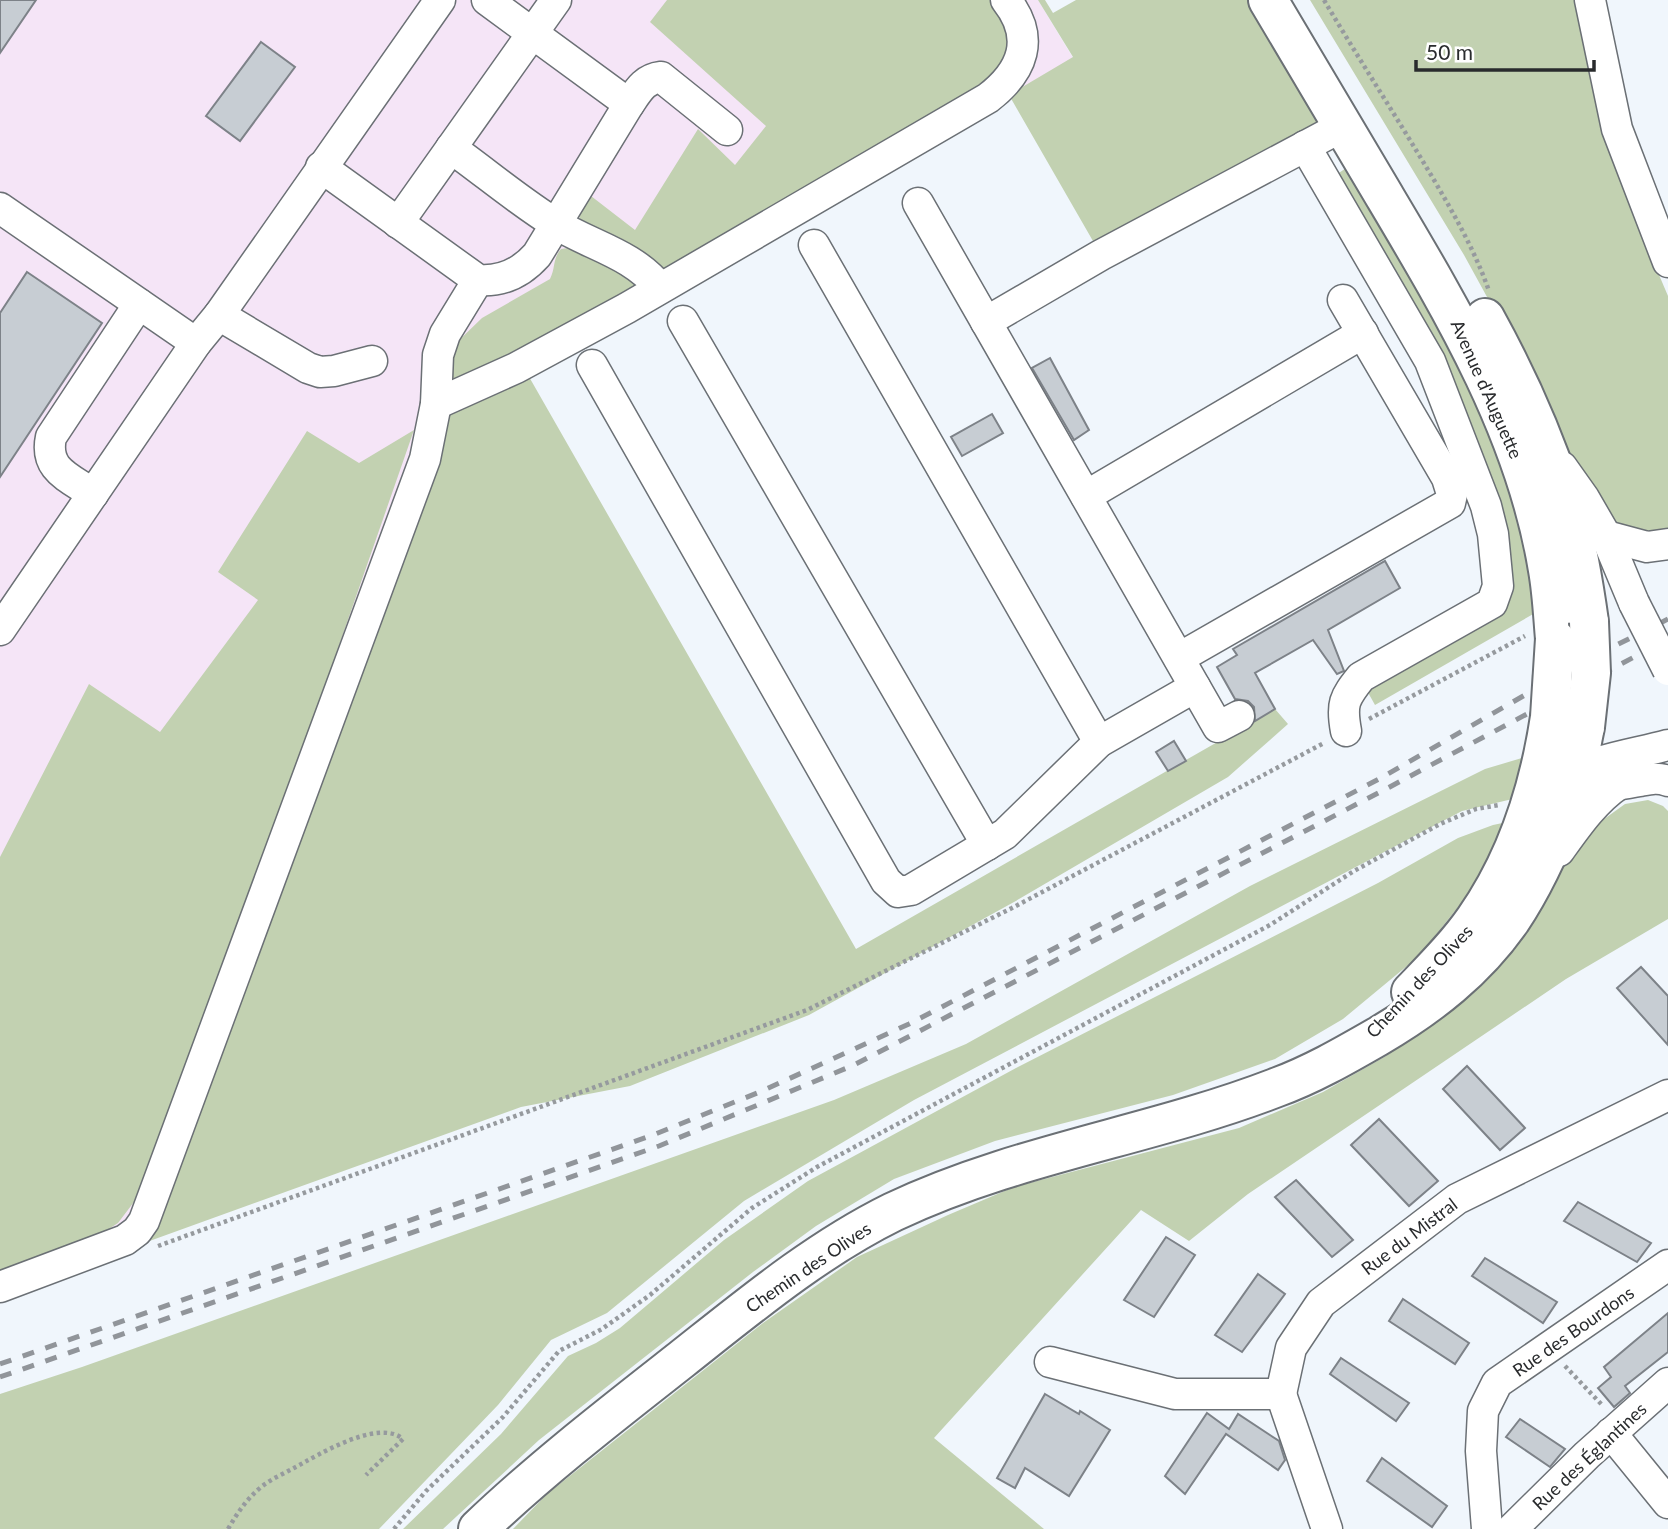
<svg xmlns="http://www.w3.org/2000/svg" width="1668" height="1529" viewBox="0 0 1668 1529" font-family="Lato,sans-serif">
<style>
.industrial{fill:#f5e5f7}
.green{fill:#c2d1b1}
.building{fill:#c7cdd3;stroke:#7d8288;stroke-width:2}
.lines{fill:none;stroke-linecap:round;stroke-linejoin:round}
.minor-casing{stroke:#6b7075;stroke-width:33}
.major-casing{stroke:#6b7075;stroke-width:42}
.path{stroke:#969a9e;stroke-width:4.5;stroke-dasharray:3.5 3.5;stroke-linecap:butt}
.minor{stroke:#fff;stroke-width:30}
.major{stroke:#fff;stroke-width:38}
.rail{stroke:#91959a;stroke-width:5;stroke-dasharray:12 12;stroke-linecap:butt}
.minor-bridge-casing{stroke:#6b7075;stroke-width:33;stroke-linecap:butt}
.major-bridge-casing{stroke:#6b7075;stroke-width:42;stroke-linecap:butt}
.minor-bridge{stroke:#fff;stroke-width:30}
.major-bridge{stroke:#fff;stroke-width:38}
.labels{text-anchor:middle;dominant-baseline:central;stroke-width:6;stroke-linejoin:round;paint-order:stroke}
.street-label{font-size:18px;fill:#292b2d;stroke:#fff}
</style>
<rect width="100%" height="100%" fill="#f0f6fc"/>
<polygon class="industrial" points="0,0 1038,0 1073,58 528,375 144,1243 0,1297"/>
<g class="green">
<polygon points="667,0 993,0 1014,40 992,85 666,271 583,229 579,216 591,196 635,230 698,129 735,165 766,126 650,22"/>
<polygon points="1038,0 1045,0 1053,13 1076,0 1253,0 1324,118 1097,248 1009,95 1073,57"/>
<polygon points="1310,0 1579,0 1648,249 1668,296 1668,530 1646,534 1623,526 1606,515 1591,496 1549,418 1515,348 1464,255"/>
<polygon points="1349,166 1497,434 1542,609 1375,705 1365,687 1499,609 1494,505 1336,175"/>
<path d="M575 247 635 276 637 286 448 392 450 349 482 318 550 279C556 267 552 260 561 249Z"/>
<polygon points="528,375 856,949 1275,709 1288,724 1228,777 1014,902 809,1015 630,1086 521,1107 144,1243 452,411"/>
<polygon points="414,430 279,818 140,1194 118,1223 95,1238 0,1274 0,857 89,684 160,732 258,600 218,572 307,431 359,463"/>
<polygon points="1532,755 1525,796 1462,811 914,1100 744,1201 607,1313 551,1340 498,1405 379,1529 0,1529 0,1394 82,1367 834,1100 966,1044 1250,886 1485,769"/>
<polygon points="1648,800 1663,806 1668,811 1668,919 1566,979 1248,1194 1189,1241 1141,1210 934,1438 1044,1529 513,1529 547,1494 763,1323 857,1257 948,1215 1014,1187 1239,1128 1323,1092 1386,1056 1474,987 1527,930 1545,902 1567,859 1600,822 1625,804"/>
<polygon points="1512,821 1475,886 1419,956 1343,1019 1275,1059 1173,1095 995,1141 894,1179 816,1226 753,1272 539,1440 443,1529 403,1529 501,1434 568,1356 596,1343 620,1328 724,1240 808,1181 1016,1068 1378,883 1458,838 1493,825"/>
</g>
<g class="building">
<polygon points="0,0 36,0 0,53"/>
<polygon points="261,42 295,67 240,141 206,116"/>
<polygon points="27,272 102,323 0,477 0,313"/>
<polygon points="1050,358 1089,430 1074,440 1032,368"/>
<polygon points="992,414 1003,433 962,456 951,437"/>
<polygon points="1385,561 1400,588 1328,630 1344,671 1337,674 1313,640 1255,673 1275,709 1255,721 1254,707 1248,701 1235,699 1217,667 1237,655 1233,649"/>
<polygon points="1174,741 1186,761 1168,771 1156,752"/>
<polygon points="1641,967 1668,996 1668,1045 1617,988"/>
<polygon points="1467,1066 1525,1128 1500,1150 1443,1089"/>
<polygon points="1379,1119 1438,1181 1409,1206 1351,1145"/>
<polygon points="1296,1180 1353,1240 1332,1257 1275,1197"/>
<polygon points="1578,1202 1651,1243 1637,1262 1564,1221"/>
<polygon points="1166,1237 1195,1255 1154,1317 1124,1300"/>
<polygon points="1485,1258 1557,1302 1543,1323 1472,1276"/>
<polygon points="1258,1274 1285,1294 1242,1352 1215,1335"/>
<polygon points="1403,1299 1469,1343 1455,1364 1389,1321"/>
<polygon points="1668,1313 1668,1352 1625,1386 1630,1393 1614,1407 1598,1388 1611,1377 1604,1367"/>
<polygon points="1341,1358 1409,1403 1396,1421 1330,1374"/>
<polygon points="1045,1394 1079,1414 1080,1411 1110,1430 1069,1496 1025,1468 1015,1488 997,1478"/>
<polygon points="1207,1413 1229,1429 1238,1414 1279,1441 1285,1460 1278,1470 1226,1434 1185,1494 1165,1476"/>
<polygon points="1520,1419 1565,1449 1550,1467 1506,1437"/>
<polygon points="1382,1458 1447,1506 1432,1527 1367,1481"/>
</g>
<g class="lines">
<defs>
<g id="minor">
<polyline points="1590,0 1617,129 1668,262"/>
<path d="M629 104C638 91 644 79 661 77L727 130"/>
<path d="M1305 146 1430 361 1486 506 1493 534 1498 586 1492 603 1361 677C1344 698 1341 704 1346 731"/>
<path d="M451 148C486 173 520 202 556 224 592 246 633 254 660 288"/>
<path d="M321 167 478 280C502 282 521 273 537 255L629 104 487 0"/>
<polyline points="918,203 1218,727 1239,716"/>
<polyline points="0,208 196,343"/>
<polyline points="398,223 556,0"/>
<polyline points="814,245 1099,742"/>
<polyline points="219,315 308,368 320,372 334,371 372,361"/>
<polyline points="683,321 987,845"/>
<polyline points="986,322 1101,255 1343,126"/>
<polyline points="592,365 886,881 898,892 911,890 1005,834 1099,742 1195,687"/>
<path d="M436 404 516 368 627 308 988 98C1023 71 1036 38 1006 0"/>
<polyline points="1562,467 1584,498 1606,536 1634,603"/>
<path d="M93 494C69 477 44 470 51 437L139 304"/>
<polyline points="1086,496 1363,333"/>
<polyline points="1606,536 1647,547 1668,544"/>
<polyline points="0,630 196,343 219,315 440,0"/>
<polyline points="1179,658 1450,503 1452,494 1447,478 1343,300"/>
<path d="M1565 759C1589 794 1602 787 1640 781 1650 779 1658 777 1668 781"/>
<path d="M1563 779C1595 758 1632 755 1668 745"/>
<path d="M1559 851C1577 826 1594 801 1619 784"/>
<polyline points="0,1287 125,1240 137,1231 144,1221 425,459 436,404 438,355 445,334 478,280"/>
<polyline points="1050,1362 1175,1394 1281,1394"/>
<polyline points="1281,1394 1291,1348 1321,1303 1457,1199 1668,1095"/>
<polyline points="1281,1394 1327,1529"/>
<polyline points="1611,1433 1668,1503"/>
<polyline points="1487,1529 1481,1451 1483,1411 1497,1383 1668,1265"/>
<polyline points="1512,1529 1587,1455 1668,1383"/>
</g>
<g id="major">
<path d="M1268 0C1307 66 1346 131 1385 197 1454 313 1526 434 1548 570 1552 592 1553 616 1555 639"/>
<path d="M1485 318C1516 374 1543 434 1563 495 1576 536 1583 579 1589 622"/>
<path d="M1411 992C1433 969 1457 945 1475 919 1517 859 1539 790 1550 717"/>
<path d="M478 1529C542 1468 612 1414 682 1359 749 1306 816 1250 893 1212 1015 1154 1150 1136 1275 1088 1311 1075 1344 1056 1377 1037 1430 1006 1476 970 1511 920 1533 887 1551 848 1565 811 1576 785 1579 754 1585 727"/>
</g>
</defs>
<use href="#minor" class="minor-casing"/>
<use href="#major" class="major-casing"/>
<g class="path">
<path d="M1324 0C1360 61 1398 119 1434 180 1455 216 1475 251 1489 291"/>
<polyline points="1369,719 1525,636"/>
<polyline points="158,1246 807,1010 1012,908 1324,743"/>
<polyline points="1565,1366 1603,1406"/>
<path d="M228 1529C238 1512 246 1500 261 1487 271 1479 283 1474 294 1468 318 1455 378 1418 403 1439L366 1475"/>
<polyline points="394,1529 426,1491 503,1417 559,1351 602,1329 650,1295 752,1208 817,1167 1270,925 1354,871 1440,824 1476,809 1499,805"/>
</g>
<use href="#minor" class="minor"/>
<use href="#major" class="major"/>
<g class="rail">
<polyline points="0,1364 653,1135 762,1091 909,1024 1379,779 1577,665 1668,619"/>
<polyline points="0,1377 659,1146 854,1065 1384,790 1668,639"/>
</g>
<defs>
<polyline id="minor-bridge" points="1634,603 1668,670"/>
<g id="major-bridge">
<polyline points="1550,717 1555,639"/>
<polyline points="1585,727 1591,673 1589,622"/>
</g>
</defs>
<use href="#minor-bridge" class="minor-bridge-casing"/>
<use href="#major-bridge" class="major-bridge-casing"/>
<use href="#minor-bridge" class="minor-bridge"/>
<use href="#major-bridge" class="major-bridge"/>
</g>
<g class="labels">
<g class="street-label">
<text transform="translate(1487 389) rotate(66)">Avenue d'Auguette</text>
<text transform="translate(1419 981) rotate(-47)">Chemin des Olives</text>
<text transform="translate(1409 1236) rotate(-37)">Rue du Mistral</text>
<text transform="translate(808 1267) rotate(-34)">Chemin des Olives</text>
<text transform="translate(1573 1331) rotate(-35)">Rue des Bourdons</text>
<text transform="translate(1589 1456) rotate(-43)">Rue des Églantines</text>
</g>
</g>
<path d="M1416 60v10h178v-10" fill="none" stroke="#292b2d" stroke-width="3.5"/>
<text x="1426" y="60" font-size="21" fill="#292b2d" stroke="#ffffff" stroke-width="5" paint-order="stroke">50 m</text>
</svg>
